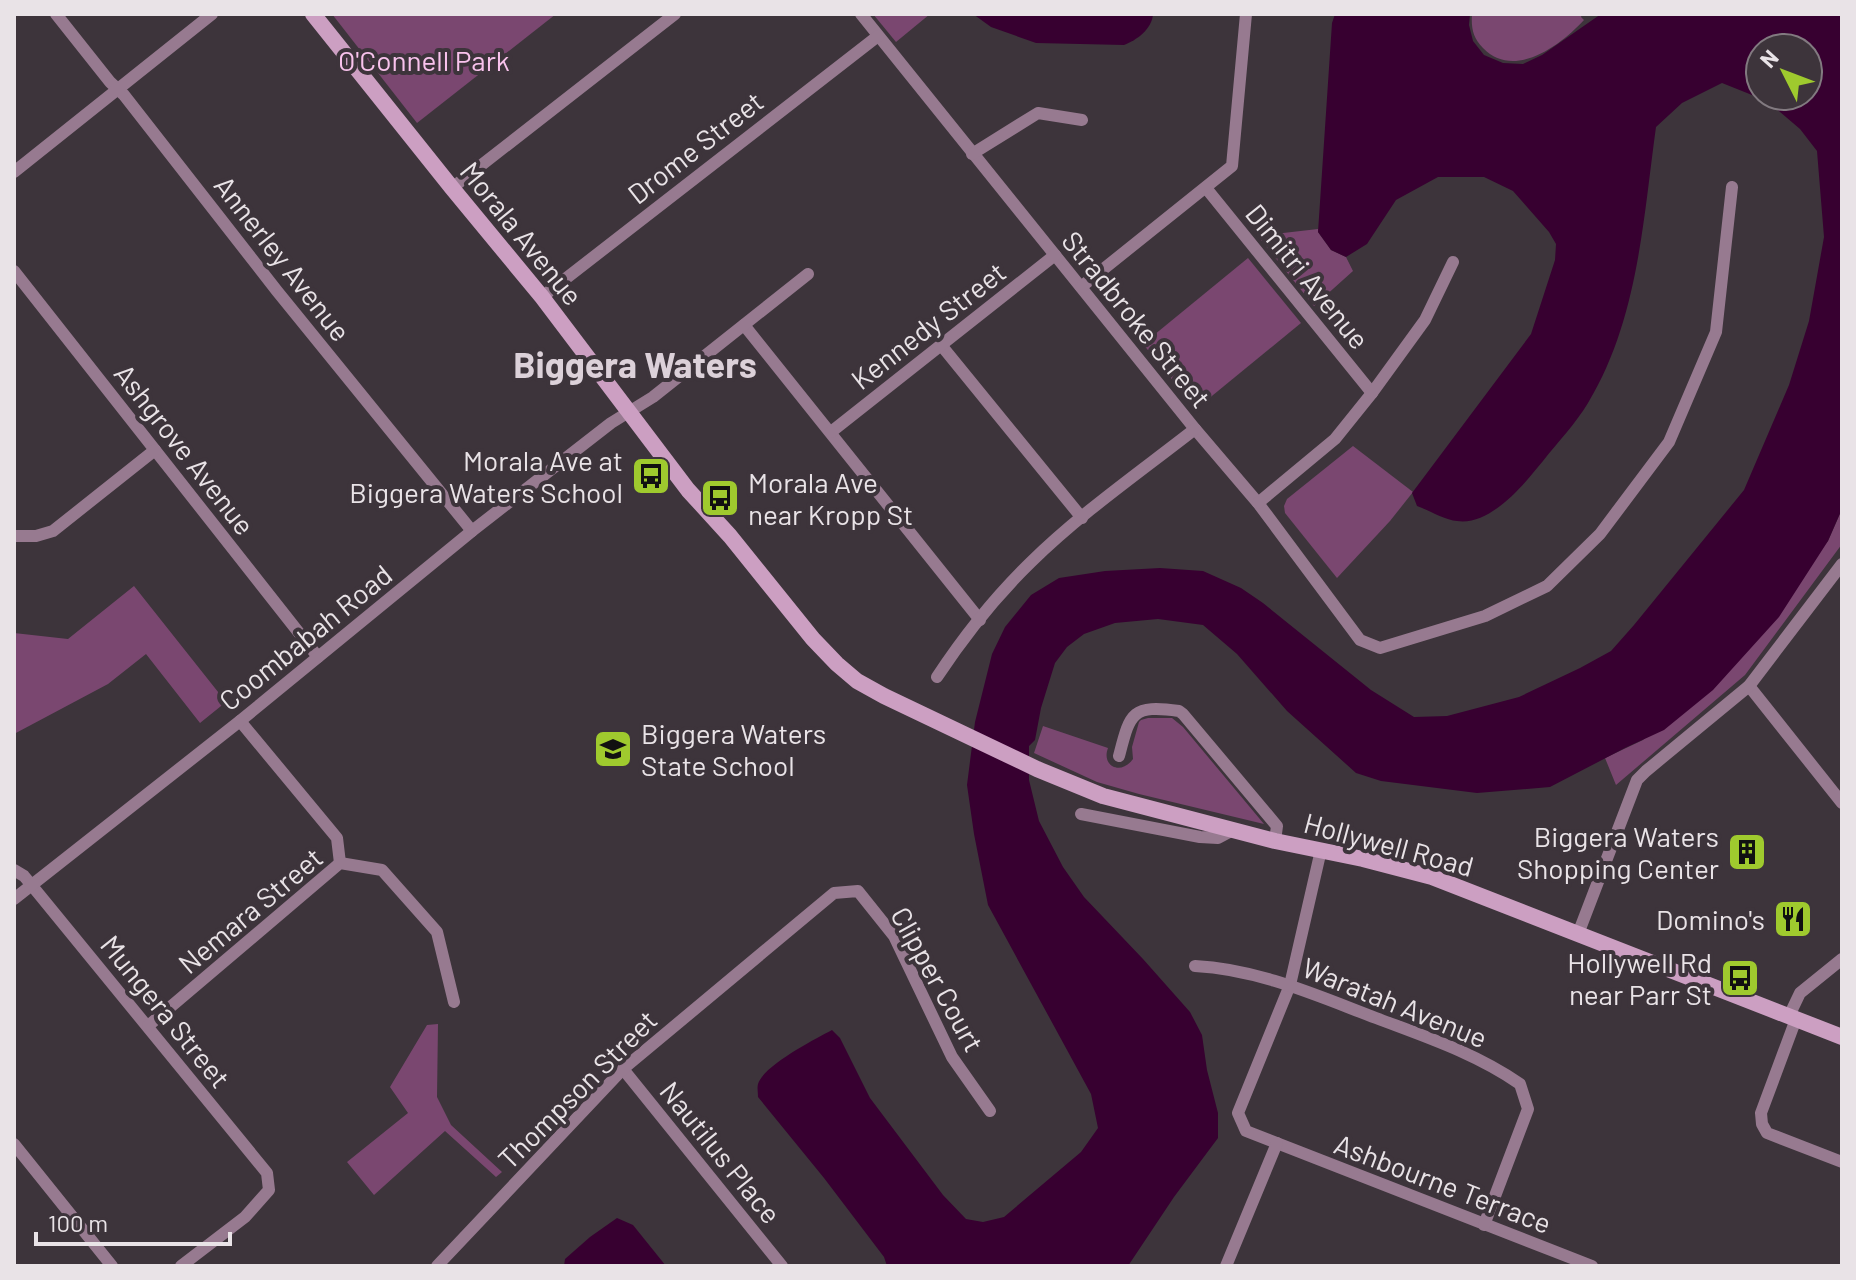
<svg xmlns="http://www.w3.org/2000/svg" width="1856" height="1280" viewBox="0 0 1856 1280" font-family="Barlow,sans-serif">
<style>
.green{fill:#7a4770}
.water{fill:#370030;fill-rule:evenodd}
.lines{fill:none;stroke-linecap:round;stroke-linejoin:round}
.minor{stroke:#977a90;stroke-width:12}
.secondary{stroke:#cc9fc2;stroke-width:16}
.labels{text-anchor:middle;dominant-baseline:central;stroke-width:8;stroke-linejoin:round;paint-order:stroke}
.park-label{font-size:28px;fill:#f9c3ed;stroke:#3d343b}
.street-label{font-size:28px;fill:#e9e3e7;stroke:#3d343b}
.poi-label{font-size:28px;fill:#e9e3e7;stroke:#3d343b;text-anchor:end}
.district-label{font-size:36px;font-weight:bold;fill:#dcd1d9;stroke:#3d343b}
</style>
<rect width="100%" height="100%" fill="#3d343b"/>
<g class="green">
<polygon points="332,14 556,14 417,123"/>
<polygon points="873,14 930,14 896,42"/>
<path d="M1472 14H1582L1581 17 1584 20C1560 46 1514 80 1483 48 1473 38 1471 28 1472 14Z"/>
<polygon points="1318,229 1318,232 1331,250 1346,257 1353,271 1314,306 1261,240 1266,235"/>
<polygon points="1248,258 1301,323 1196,409 1143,344"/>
<polygon points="1353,446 1413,492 1390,521 1337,578 1285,513 1284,506 1287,499"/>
<polygon points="1842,509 1842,544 1745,675 1616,785 1605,758 1643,740 1828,541"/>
<polygon points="134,586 226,702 200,723 146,654 108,684 14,734 14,633 68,639"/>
<path d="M1148 718H1172L1183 727 1264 824 1139 794 1097 782 1034 753 1043 726 1108 748C1101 766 1121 776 1133 759L1132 747 1139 722 1141 720Z"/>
<polygon points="438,1024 437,1097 451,1125 502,1172 496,1177 445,1131 374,1195 347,1162 408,1113 390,1087 427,1025"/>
</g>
<g class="water">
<path d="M973 14H1153C1152 29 1137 40 1124 45L1036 43 991 27Z"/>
<path d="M1335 14H1470L1469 25 1473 41 1484 55 1503 63 1523 64 1542 55 1601 14H1842V509L1828 541 1779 617 1713 690 1664 730 1625 748 1550 787 1477 793 1381 781 1356 773 1287 711 1237 654 1203 625 1158 619 1115 623 1084 634 1067 647 1055 663 1041 708 1035 740 1029 746V780L1039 821 1063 867 1084 897 1143 959 1190 1012 1202 1035 1207 1070 1218 1113V1138L1174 1197 1128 1266H887L884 1257 824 1178 758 1097C758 1092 757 1088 758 1084 763 1066 815 1039 832 1030L840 1038 870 1098 943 1195 966 1219 983 1222 1004 1217 1081 1152 1098 1128 1091 1094 988 905 974 834 967 785 975 722 992 654 1005 627 1031 595 1059 578 1105 571 1160 568 1203 571 1241 588 1263 603 1371 690 1414 717 1447 716 1519 697 1580 668 1611 651 1634 625 1744 490 1789 385 1809 321 1824 237 1817 151 1800 129 1767 101 1722 83 1682 103 1656 127C1643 221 1638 320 1588 403 1576 423 1558 442 1543 461 1524 484 1491 526 1457 521 1445 520 1428 510 1417 506L1412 493 1531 334 1555 260 1556 244 1549 232 1513 191 1484 177H1438L1396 200 1367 244 1346 257 1331 250 1318 232 1332 23ZM1760 48H1808V96H1760Z"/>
<polygon points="617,1218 633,1225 666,1266 564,1266 565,1259 590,1237"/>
</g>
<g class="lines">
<g class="minor">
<polyline points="56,14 110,82 124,95 277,291 472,531"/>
<polyline points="861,14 1195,429 1258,503 1360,640 1380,648 1485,616 1547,586 1600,534 1669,442 1716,332 1732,187"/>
<polyline points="972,154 1038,113 1082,120"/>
<polyline points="14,172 212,14"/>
<polyline points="452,188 675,14"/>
<polyline points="1206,188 1372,393"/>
<polyline points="14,271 318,657"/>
<polyline points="1081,287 1232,166 1246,14"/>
<polyline points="542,297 878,36"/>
<polyline points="744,325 980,620"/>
<polyline points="941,345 1082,518"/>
<polyline points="831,432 1055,255"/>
<polyline points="1258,503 1335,439 1372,393 1425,320 1453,262"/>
<polyline points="14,536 36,536 53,531 155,450"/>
<path d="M937 677C964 636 996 596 1031 562 1081 513 1140 472 1195 429"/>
<polyline points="1749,686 1842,803"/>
<polyline points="240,721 337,838 340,863"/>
<path d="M1119 756C1130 714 1131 704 1179 711L1183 714 1277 826 1275 841"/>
<polyline points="1081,814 1200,837 1218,838 1233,830"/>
<polyline points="1321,850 1290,985 1238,1113 1246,1131 1592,1266"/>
<polyline points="14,870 24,876 38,893 267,1173 269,1190 245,1217 181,1266"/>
<polyline points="14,899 240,721 472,531 611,423 653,397 808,274"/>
<polyline points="1578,934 1637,780 1646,771 1749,686 1842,564"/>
<path d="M1195 966C1258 969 1318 996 1376 1018 1426 1037 1475 1053 1520 1084L1528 1109 1484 1225"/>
<polyline points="1789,1016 1800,993 1842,959"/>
<polyline points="1796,1019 1761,1113 1762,1124 1767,1133 1842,1162"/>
<polyline points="148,1026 340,863 382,870 437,932 454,1002"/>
<polyline points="623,1069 782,1266"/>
<polyline points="14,1144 112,1266"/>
<polyline points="437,1266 623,1069 834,893 858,891 894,936 952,1057 990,1111"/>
<polyline points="1226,1266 1277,1143"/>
</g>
<polyline class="secondary" points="313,14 452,188 542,297 688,490 730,536 813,639 837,664 857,681 884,696 1037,769 1103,796 1275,841 1363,859 1432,877 1842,1037"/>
</g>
<defs>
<symbol id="bus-square" viewBox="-11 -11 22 22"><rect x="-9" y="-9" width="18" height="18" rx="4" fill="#9fca2e" stroke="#3d343b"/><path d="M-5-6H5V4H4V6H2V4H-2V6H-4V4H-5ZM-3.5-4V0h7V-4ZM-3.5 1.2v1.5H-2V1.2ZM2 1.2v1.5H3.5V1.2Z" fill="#111"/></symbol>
<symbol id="school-square" viewBox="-11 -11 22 22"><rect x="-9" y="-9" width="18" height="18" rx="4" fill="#9fca2e" stroke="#3d343b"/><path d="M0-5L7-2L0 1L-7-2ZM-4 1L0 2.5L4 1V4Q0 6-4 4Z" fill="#111"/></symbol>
<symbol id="building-square" viewBox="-11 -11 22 22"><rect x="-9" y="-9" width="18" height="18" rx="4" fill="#9fca2e" stroke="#3d343b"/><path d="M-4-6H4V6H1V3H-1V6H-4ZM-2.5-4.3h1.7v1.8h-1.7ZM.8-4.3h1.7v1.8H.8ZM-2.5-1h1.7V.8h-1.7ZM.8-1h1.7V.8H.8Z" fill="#111"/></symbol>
<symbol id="restaurant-square" viewBox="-11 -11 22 22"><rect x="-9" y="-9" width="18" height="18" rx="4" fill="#9fca2e" stroke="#3d343b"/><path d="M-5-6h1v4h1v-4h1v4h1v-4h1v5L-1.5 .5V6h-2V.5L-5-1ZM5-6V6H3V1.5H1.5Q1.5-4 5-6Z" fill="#111"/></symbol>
</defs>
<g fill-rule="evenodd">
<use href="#bus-square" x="629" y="454" width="44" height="44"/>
<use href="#bus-square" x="698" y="476" width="44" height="44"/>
<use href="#school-square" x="591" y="727" width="44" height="44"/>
<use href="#building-square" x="1725" y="830" width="44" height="44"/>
<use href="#restaurant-square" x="1771" y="897" width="44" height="44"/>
<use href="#bus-square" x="1718" y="956" width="44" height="44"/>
</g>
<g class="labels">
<g class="park-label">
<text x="424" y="60">O'Connell Park</text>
</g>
<g class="street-label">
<text transform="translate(695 147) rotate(-38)">Drome Street</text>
<text transform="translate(522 233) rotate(51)">Morala Avenue</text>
<text transform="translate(283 258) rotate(52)">Annerley Avenue</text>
<text transform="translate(1308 276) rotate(51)">Dimitri Avenue</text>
<text transform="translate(1137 319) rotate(51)">Stradbroke Street</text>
<text transform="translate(928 325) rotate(-38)">Kennedy Street</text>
<text transform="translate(185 449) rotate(52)">Ashgrove Avenue</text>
<text transform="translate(305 637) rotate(-39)">Coombabah Road</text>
<text transform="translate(1389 844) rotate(15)">Hollywell Road</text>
<text transform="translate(250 910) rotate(-40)">Nemara Street</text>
<text transform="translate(938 979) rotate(61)">Clipper Court</text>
<text transform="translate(1395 1002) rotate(22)">Waratah Avenue</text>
<text transform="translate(166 1011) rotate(51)">Mungera Street</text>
<text transform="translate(577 1089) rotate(-45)">Thompson Street</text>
<text transform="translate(721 1152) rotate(51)">Nautilus Place</text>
<text transform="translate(1443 1183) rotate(21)">Ashbourne Terrace</text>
</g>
<g class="poi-label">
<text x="623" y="460">Morala Ave at<tspan x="623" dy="32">Biggera Waters School</tspan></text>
<text x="748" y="482" text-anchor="start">Morala Ave<tspan x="748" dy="32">near Kropp St</tspan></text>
<text x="641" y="733" text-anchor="start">Biggera Waters<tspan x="641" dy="32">State School</tspan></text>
<text x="1719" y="836">Biggera Waters<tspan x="1719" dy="32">Shopping Center</tspan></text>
<text x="1765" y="919">Domino's</text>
<text x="1712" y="962">Hollywell Rd<tspan x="1712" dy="32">near Parr St</tspan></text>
</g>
<g class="district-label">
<text x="635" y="363">Biggera Waters</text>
</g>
</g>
<rect width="1856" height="1280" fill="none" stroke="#e9e3e7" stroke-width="32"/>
<g transform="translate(1784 72) rotate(312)"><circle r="38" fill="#3d343b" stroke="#827a80" stroke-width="2"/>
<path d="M0-6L14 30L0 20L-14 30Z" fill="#9fca2e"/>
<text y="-12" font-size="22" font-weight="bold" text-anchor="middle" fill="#e9e3e7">N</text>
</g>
<path d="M36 1232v12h194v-12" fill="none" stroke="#e9e3e7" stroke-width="4"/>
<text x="48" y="1232" font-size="24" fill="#e9e3e7" stroke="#3d343b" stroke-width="6" paint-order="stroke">100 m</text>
</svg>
